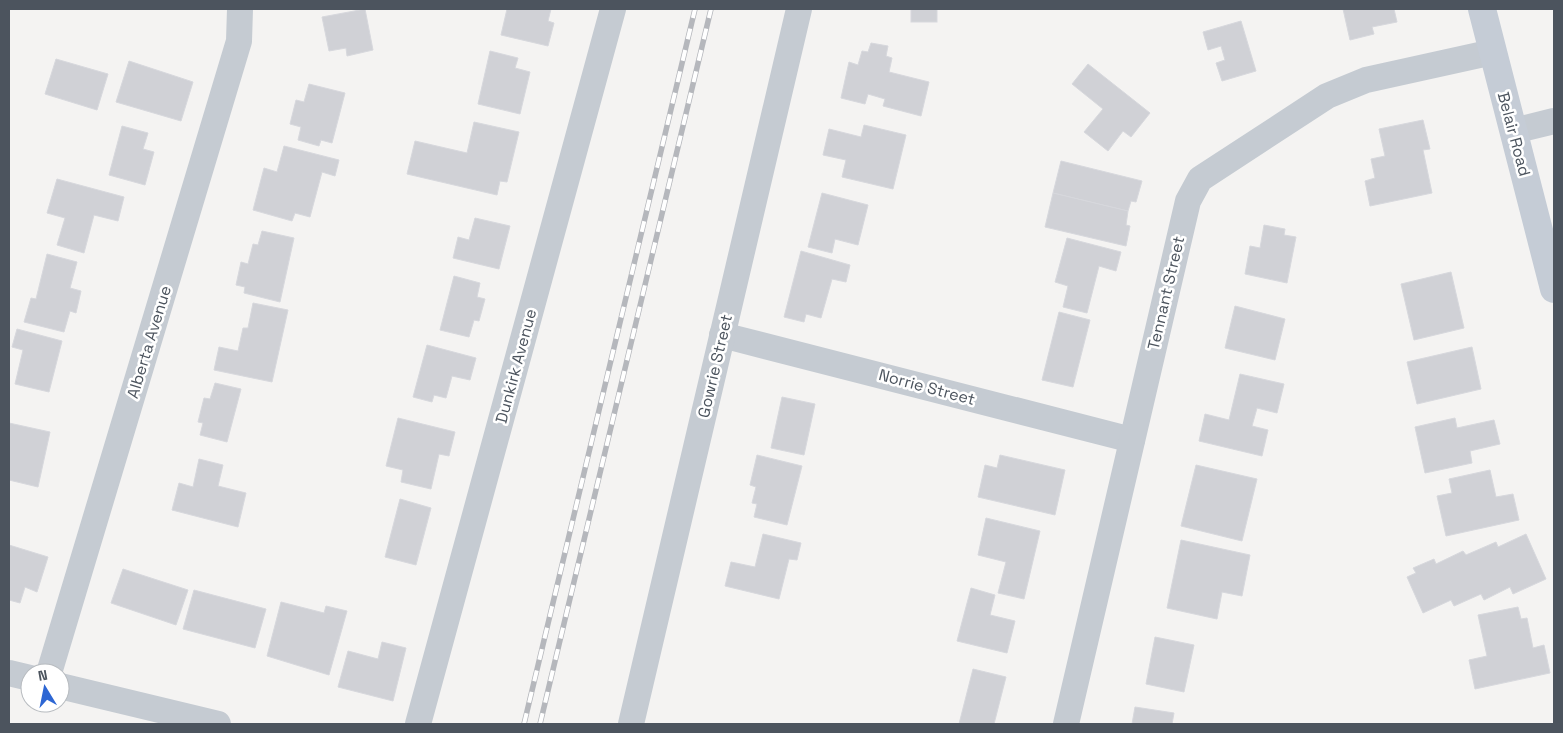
<svg xmlns="http://www.w3.org/2000/svg" width="1563" height="733" viewBox="0 0 1563 733" font-family="'Space Grotesk',sans-serif">
<style>
.building{fill:#d0d1d6;stroke:#d7d8dd}
.lines{fill:none;stroke-linecap:round;stroke-linejoin:round}
.street{stroke:#c5cbd2;stroke-width:26}
.secondary{stroke:#c5ccd6;stroke-width:28}
.rail-casing{stroke:#b5b7bc;stroke-width:5.5}
.rail{stroke:#fff;stroke-width:4;stroke-dasharray:11;stroke-linecap:butt}
.labels{text-anchor:middle;dominant-baseline:central;stroke-width:5;stroke-linejoin:round;paint-order:stroke}
.street-label{font-size:16px;fill:#4c545e;stroke:#fff}
</style>
<rect width="100%" height="100%" fill="#f4f3f2"/>
<g class="building">
<polygon points="365,9 373,50 347,56 346,48 329,51 322,17"/>
<polygon points="507,9 551,9 548,21 554,23 548,46 501,35"/>
<rect x="911" y="9" width="26" height="13"/>
<polygon points="1343,9 1394,9 1397,22 1372,27 1374,34 1350,40"/>
<polygon points="1241,21 1256,71 1222,81 1216,63 1225,60 1221,46 1208,50 1203,32"/>
<polygon points="871,43 888,46 886,56 892,58 889,72 929,82 921,116 883,106 885,99 868,94 865,104 841,98 849,62 858,65 862,51 868,52"/>
<polygon points="490,51 518,58 515,68 530,72 520,114 478,104"/>
<polygon points="56,59 108,74 97,110 45,94"/>
<polygon points="129,61 193,82 181,121 116,102"/>
<polygon points="1088,64 1150,113 1131,137 1123,131 1108,151 1084,132 1103,109 1072,84"/>
<polygon points="309,84 345,93 332,143 321,140 319,146 298,140 301,127 290,124 296,100 304,102"/>
<polygon points="1423,120 1430,149 1423,150 1432,193 1370,206 1365,181 1375,178 1371,159 1385,156 1379,129"/>
<polygon points="474,122 519,132 507,182 500,181 497,195 407,174 415,141 467,153"/>
<polygon points="864,125 906,135 893,189 842,177 846,160 823,155 829,129 861,137"/>
<polygon points="122,126 148,133 143,149 154,152 145,185 109,175"/>
<polygon points="284,146 339,160 335,176 322,172 310,217 295,213 292,221 253,210 264,168 277,172"/>
<polygon points="1061,161 1142,181 1136,202 1131,201 1128,211 1053,193"/>
<polygon points="57,179 124,197 118,221 94,215 84,253 57,245 65,218 47,213"/>
<polygon points="822,193 868,205 858,245 835,239 832,253 808,247"/>
<polygon points="1053,193 1128,211 1126,225 1130,226 1126,246 1045,227"/>
<polygon points="475,218 510,226 499,269 453,258 458,237 469,240"/>
<polygon points="1264,225 1285,229 1284,235 1296,237 1287,283 1245,274 1250,246 1260,248"/>
<polygon points="262,231 294,238 280,302 244,293 245,287 236,285 241,262 248,264 253,244 258,245"/>
<polygon points="1067,238 1121,252 1116,271 1099,266 1087,313 1063,307 1068,286 1055,282"/>
<polygon points="801,251 850,265 846,282 832,279 821,318 806,314 804,322 784,317"/>
<polygon points="47,254 77,262 70,288 81,291 76,313 70,311 64,332 24,322 31,298 36,299"/>
<polygon points="1451,272 1464,328 1414,340 1401,284"/>
<polygon points="454,276 480,283 477,297 485,299 479,321 474,320 469,337 440,330"/>
<polygon points="253,303 288,310 272,382 214,370 219,347 238,351 243,328 248,328"/>
<polygon points="1235,306 1285,319 1275,360 1225,348"/>
<polygon points="1059,312 1090,320 1073,387 1042,380"/>
<polygon points="17,329 62,341 49,392 15,384 23,350 12,347"/>
<polygon points="427,345 476,358 470,380 452,376 446,398 434,395 432,402 413,397"/>
<polygon points="1472,347 1481,389 1417,404 1407,362"/>
<polygon points="1240,374 1284,384 1277,413 1257,408 1252,426 1268,430 1262,456 1199,441 1205,414 1229,420"/>
<polygon points="215,383 241,389 227,442 200,435 203,423 198,422 204,398 210,399"/>
<polygon points="782,397 815,404 804,455 771,448"/>
<polygon points="398,418 455,432 449,456 439,454 431,489 401,482 403,470 386,466"/>
<polygon points="1455,418 1457,428 1494,420 1500,444 1470,451 1472,463 1425,473 1415,427"/>
<polygon points="9,423 50,432 38,487 9,480"/>
<polygon points="757,455 802,466 787,525 754,517 757,504 752,503 756,487 750,485"/>
<polygon points="1000,455 1065,470 1055,515 978,497 985,465 997,468"/>
<polygon points="199,459 223,465 218,486 246,493 238,527 172,510 179,483 193,487"/>
<polygon points="1196,465 1257,479 1242,541 1181,526"/>
<polygon points="1490,470 1496,497 1513,494 1519,520 1446,536 1437,496 1452,493 1449,479"/>
<polygon points="400,499 431,508 416,565 385,557"/>
<polygon points="986,518 1040,531 1024,599 998,593 1006,562 978,555"/>
<polygon points="763,534 801,543 797,560 789,559 779,599 725,586 731,562 755,567"/>
<polygon points="1526,534 1546,579 1513,594 1510,587 1484,600 1481,594 1454,606 1451,600 1423,613 1407,577 1416,573 1413,568 1434,559 1436,564 1463,551 1466,555 1496,542 1498,547"/>
<polygon points="1181,540 1250,555 1242,596 1222,592 1217,619 1167,608"/>
<polygon points="9,545 48,557 37,592 25,587 20,603 9,600"/>
<polygon points="123,569 188,590 176,625 111,603"/>
<polygon points="971,588 995,595 990,615 1015,621 1007,653 957,641"/>
<polygon points="194,590 266,609 255,648 183,629"/>
<polygon points="281,602 324,613 326,606 347,611 329,675 267,656"/>
<polygon points="1518,607 1521,619 1527,618 1533,648 1544,645 1550,673 1475,689 1469,660 1487,656 1478,615"/>
<polygon points="1155,637 1194,645 1184,692 1146,684"/>
<polygon points="382,642 406,648 393,701 338,687 348,651 378,659"/>
<polygon points="973,669 1006,677 994,724 959,724"/>
<polygon points="1135,707 1174,713 1172,724 1132,724"/>
</g>
<g class="lines">
<g class="street">
<polyline points="1513,131 1554,121"/>
<polyline points="722,335 1132,440"/>
<polyline points="9,673 30,678"/>
<polyline points="49,673 239,41 240,9"/>
<polyline points="60,686 218,724"/>
<polyline points="418,724 613,9"/>
<polyline points="631,724 799,9"/>
<polyline points="1066,724 1188,201 1200,179 1327,96 1366,80 1493,52"/>
</g>
<polyline class="secondary" points="1482,9 1554,289"/>
<defs>
<g id="rail">
<polyline points="524,724 695,9"/>
<polyline points="540,724 711,9"/>
</g>
</defs>
<use href="#rail" class="rail-casing"/>
<use href="#rail" class="rail"/>
</g>
<g class="labels">
<g class="street-label">
<text transform="translate(1514 134) rotate(75)">Belair Road</text>
<text transform="translate(1166 293) rotate(-77)">Tennant Street</text>
<text transform="translate(149 342) rotate(-73)">Alberta Avenue</text>
<text transform="translate(516 366) rotate(-75)">Dunkirk Avenue</text>
<text transform="translate(715 366) rotate(-77)">Gowrie Street</text>
<text transform="translate(927 387) rotate(15)">Norrie Street</text>
</g>
</g>
<rect width="1563" height="733" fill="none" stroke="#4c545e" stroke-width="20"/>
<g transform="translate(45 688) rotate(350)"><circle r="24" fill="#ffffff" stroke="#b7bbbf"/>
<path d="M0-4L9 19L0 12L-9 19Z" fill="#2d66d3"/>
<text y="-8" font-size="14" font-weight="bold" text-anchor="middle" fill="#4c545e">N</text>
</g>
</svg>
